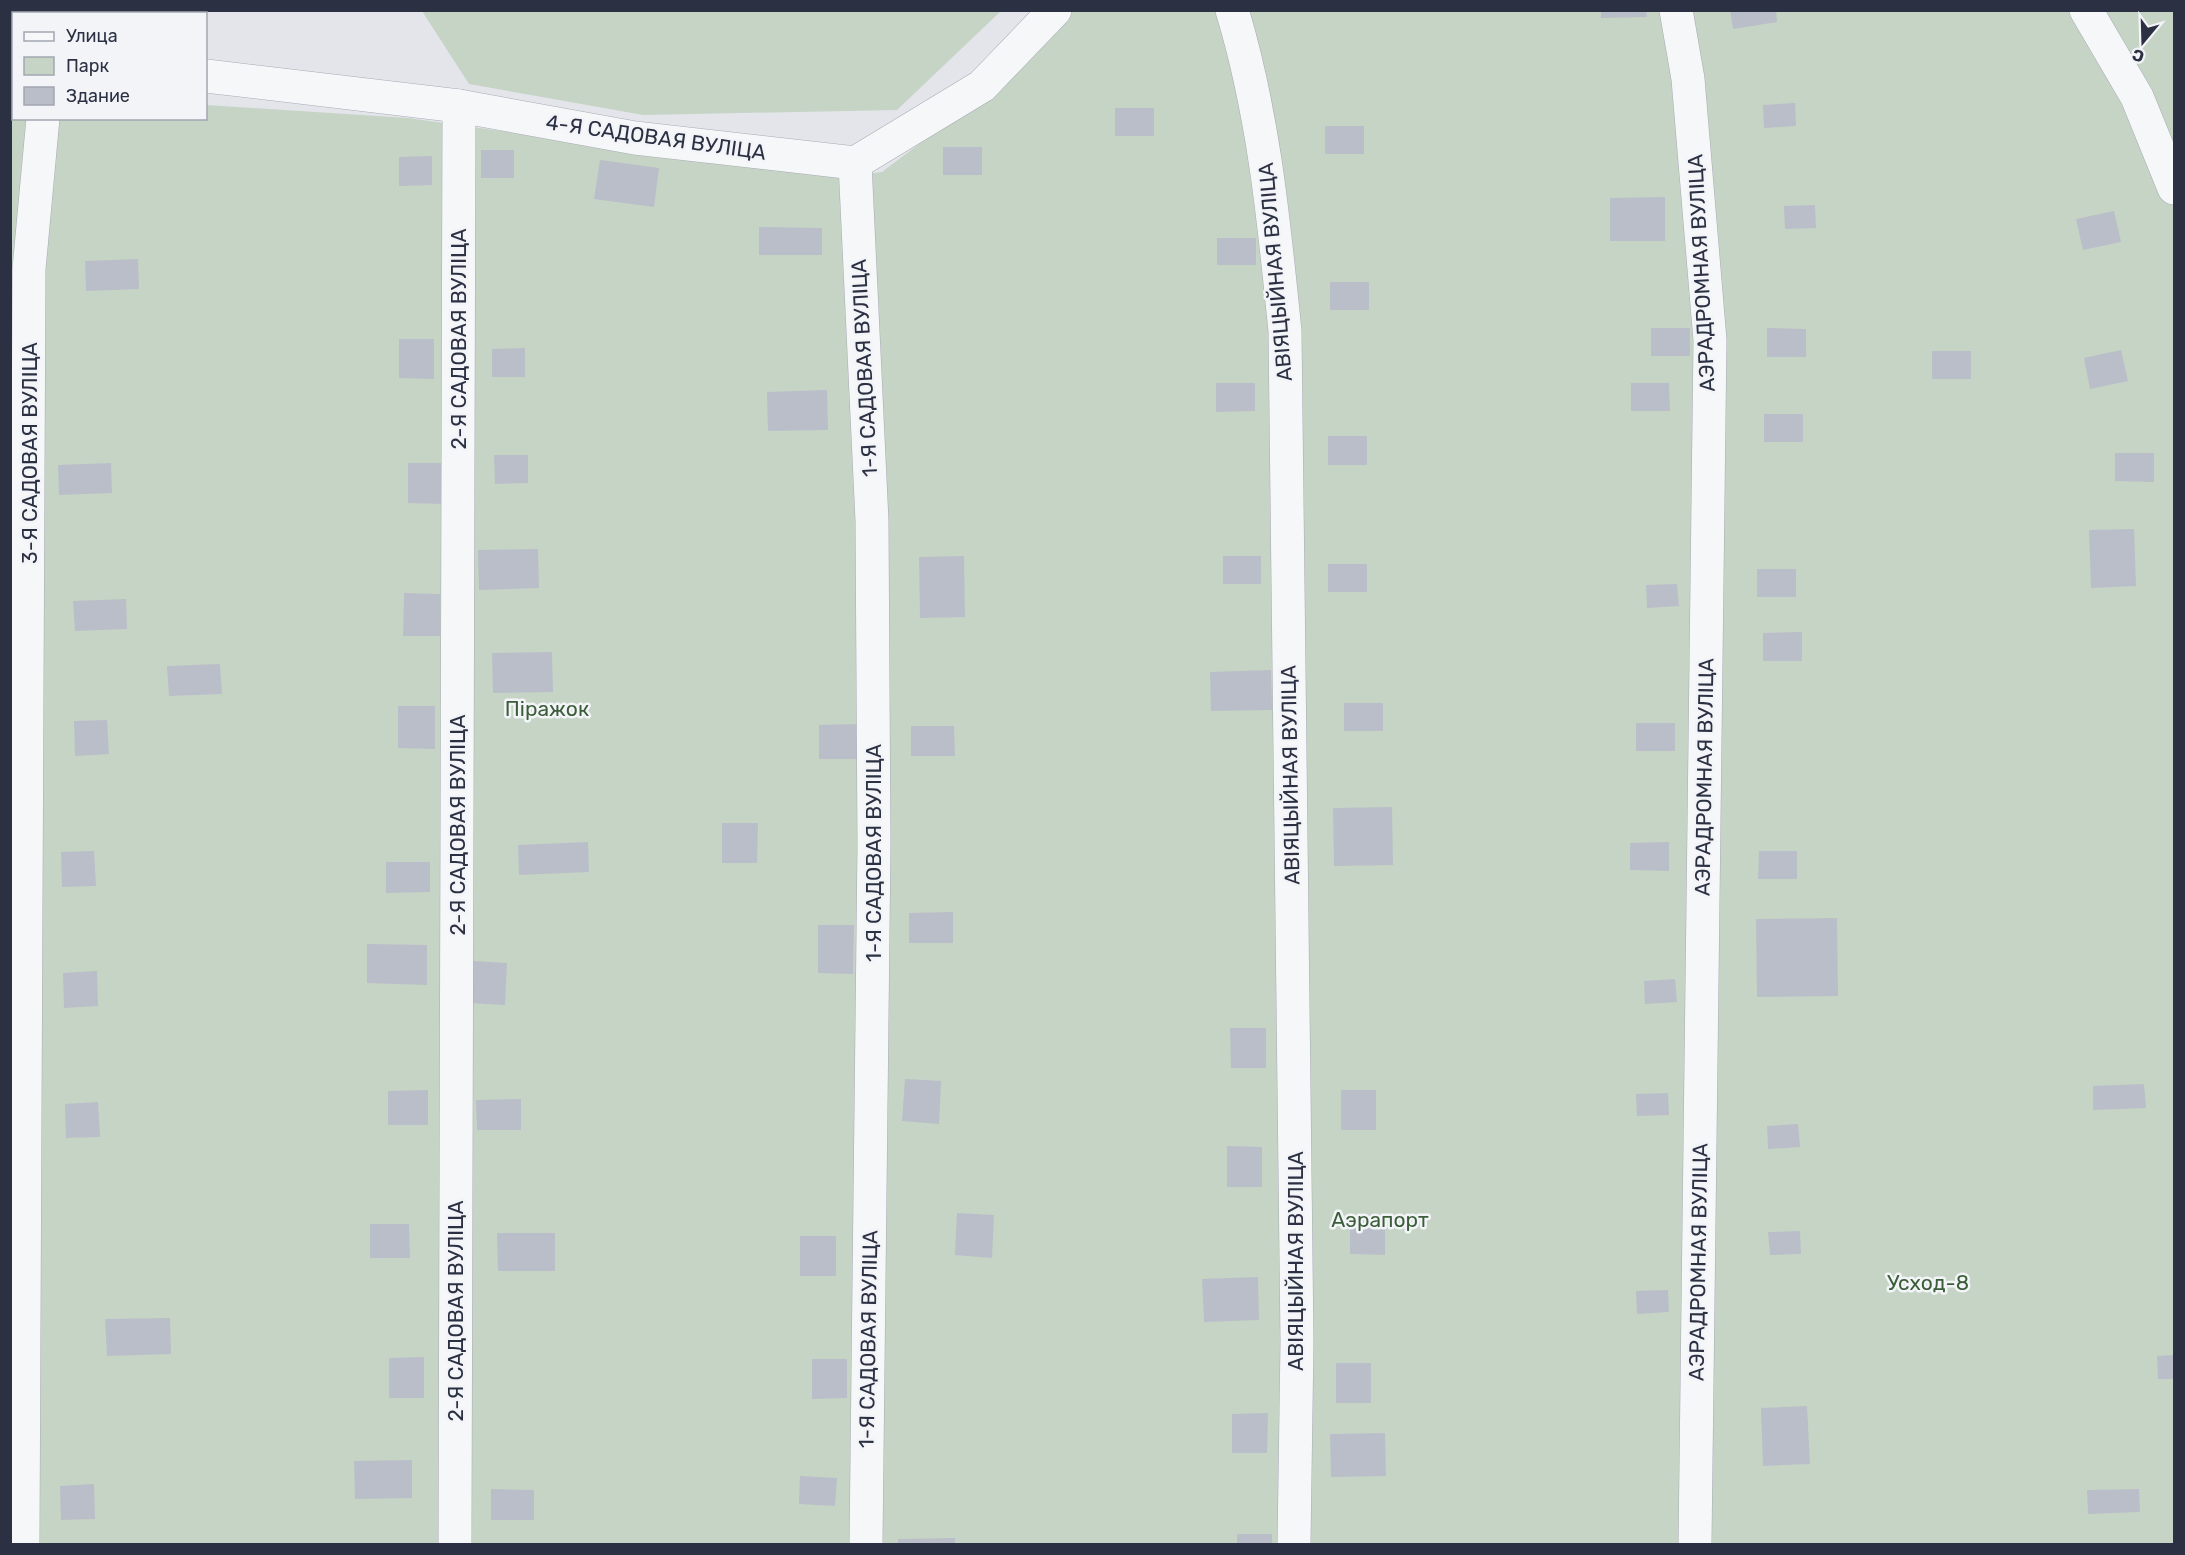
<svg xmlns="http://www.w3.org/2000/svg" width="2185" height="1555" viewBox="0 0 2185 1555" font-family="Rubik,sans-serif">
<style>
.green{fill:#c6d4c5}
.building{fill:#babec8}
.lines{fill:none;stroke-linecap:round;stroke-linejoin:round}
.minor-casing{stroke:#a8abb5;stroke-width:34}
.minor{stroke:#f6f7f9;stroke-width:33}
.labels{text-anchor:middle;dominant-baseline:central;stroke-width:5;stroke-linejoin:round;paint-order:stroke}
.street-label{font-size:21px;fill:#2b3143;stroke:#f3f4f8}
.park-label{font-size:21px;fill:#3b5e39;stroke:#f3f4f8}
</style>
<rect width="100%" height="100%" fill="#e3e5eb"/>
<g class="green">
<polygon points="422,11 1001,11 897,110 643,115 469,84"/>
<polygon points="1071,11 2174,11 2174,1544 11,1544 10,93 13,94 14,118 206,118 206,105 408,118 840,178 882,172 996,86"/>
</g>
<g class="building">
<polygon points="1601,10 1646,10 1647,17 1601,18"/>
<polygon points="1730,10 1776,10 1777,22 1733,29"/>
<polygon points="1795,103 1796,126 1764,128 1763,105"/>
<rect x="1115" y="108" width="39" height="28"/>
<rect x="1325" y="126" width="39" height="28"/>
<rect x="943" y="147" width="39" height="28"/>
<rect x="481" y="150" width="33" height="28"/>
<polygon points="432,156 432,185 399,186 399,157"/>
<polygon points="600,160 659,168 654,207 594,199"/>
<polygon points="1665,197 1665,241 1610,241 1610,198"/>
<polygon points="1815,205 1816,228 1785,229 1784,206"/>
<polygon points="2114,211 2121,242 2083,250 2076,219"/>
<polygon points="759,227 822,228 822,255 759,255"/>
<rect x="1217" y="238" width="39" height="27"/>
<polygon points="138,259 139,289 86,291 85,261"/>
<rect x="1330" y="282" width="39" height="28"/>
<rect x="1651" y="328" width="39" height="28"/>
<polygon points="1767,328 1806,329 1806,357 1767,357"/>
<polygon points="399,339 434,339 434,379 399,378"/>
<polygon points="525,348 525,377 492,377 492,349"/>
<polygon points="2121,350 2128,381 2090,389 2084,358"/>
<rect x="1932" y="351" width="39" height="28"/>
<polygon points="1216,383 1255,383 1255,411 1216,412"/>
<polygon points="1631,383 1669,383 1670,411 1631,411"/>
<polygon points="827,390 828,430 768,431 767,392"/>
<rect x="1764" y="414" width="39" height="28"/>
<rect x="1328" y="436" width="39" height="29"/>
<polygon points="2115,453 2154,453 2154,482 2115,481"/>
<polygon points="494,455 528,455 528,483 495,484"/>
<polygon points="111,463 112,493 59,495 58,465"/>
<polygon points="408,463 443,463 444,504 408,503"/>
<polygon points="2134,529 2136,586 2091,588 2089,530"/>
<polygon points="538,549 539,588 479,590 478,550"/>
<polygon points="964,556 965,617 920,618 919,557"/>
<rect x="1223" y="556" width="38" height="28"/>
<rect x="1328" y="564" width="39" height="28"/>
<rect x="1757" y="569" width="39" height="28"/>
<polygon points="1677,584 1679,606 1647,608 1646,585"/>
<polygon points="404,593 440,594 440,636 403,636"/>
<polygon points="126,599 127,629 75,631 73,601"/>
<polygon points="1802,632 1802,661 1763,661 1763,633"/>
<polygon points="552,652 553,692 493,693 492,653"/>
<polygon points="220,664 222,694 169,696 167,666"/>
<polygon points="1271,670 1272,710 1211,711 1210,672"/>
<rect x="1344" y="703" width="39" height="28"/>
<polygon points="398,706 435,706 435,749 398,748"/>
<polygon points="107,720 109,754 75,756 74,721"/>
<rect x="1636" y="723" width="39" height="28"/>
<polygon points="859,724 859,759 819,759 819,725"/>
<polygon points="911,726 954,726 955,756 911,756"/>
<polygon points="1392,807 1393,865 1334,866 1333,808"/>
<polygon points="722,823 758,823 757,863 722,863"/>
<polygon points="588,842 589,872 519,875 518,845"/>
<polygon points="1669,842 1669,871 1630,870 1630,843"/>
<polygon points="94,851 96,886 62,887 61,852"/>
<polygon points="1759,851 1797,851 1797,879 1758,879"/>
<polygon points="386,862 430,862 430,892 386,893"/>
<polygon points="953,912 953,943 909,943 909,913"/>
<polygon points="1837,918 1838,996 1757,997 1756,919"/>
<polygon points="818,925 854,925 853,974 818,973"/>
<polygon points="367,944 427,945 427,985 367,983"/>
<polygon points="471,961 507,963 505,1005 469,1003"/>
<polygon points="97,971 98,1006 64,1008 63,973"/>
<polygon points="1675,979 1677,1002 1645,1004 1644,981"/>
<polygon points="1230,1028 1266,1028 1266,1068 1231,1068"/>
<polygon points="905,1079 941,1081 939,1124 902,1121"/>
<polygon points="2144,1084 2146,1108 2093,1110 2093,1086"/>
<polygon points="428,1090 428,1125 388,1125 388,1091"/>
<rect x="1341" y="1090" width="35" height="40"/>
<polygon points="1668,1093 1669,1115 1637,1116 1636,1094"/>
<polygon points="521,1099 521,1130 477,1130 476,1100"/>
<polygon points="98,1102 100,1137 66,1138 65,1104"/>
<polygon points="1798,1124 1800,1147 1768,1149 1767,1126"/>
<polygon points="1227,1146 1262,1147 1262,1187 1227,1187"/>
<polygon points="957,1213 994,1215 992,1258 955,1255"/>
<polygon points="1350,1215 1385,1215 1385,1255 1350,1254"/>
<polygon points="370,1224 409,1224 410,1258 370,1258"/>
<polygon points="1800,1231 1801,1254 1770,1255 1768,1232"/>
<polygon points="497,1233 555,1233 555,1271 498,1271"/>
<rect x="800" y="1236" width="36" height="40"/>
<polygon points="1258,1277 1259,1320 1204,1322 1202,1279"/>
<polygon points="1668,1290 1669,1312 1637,1314 1636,1291"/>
<polygon points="170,1318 171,1354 107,1356 105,1319"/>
<polygon points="2174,1355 2174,1379 2158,1379 2157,1356"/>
<polygon points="424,1357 424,1398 389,1398 389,1358"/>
<polygon points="812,1359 847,1359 847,1398 812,1399"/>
<rect x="1336" y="1363" width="35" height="40"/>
<polygon points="1807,1406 1810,1464 1763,1466 1761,1408"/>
<polygon points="1268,1413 1267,1453 1232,1453 1232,1414"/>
<polygon points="1385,1433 1386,1476 1331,1477 1330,1434"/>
<polygon points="412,1460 412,1498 355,1499 354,1461"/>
<polygon points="800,1476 837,1478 835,1506 799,1504"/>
<polygon points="94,1484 95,1519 61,1520 60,1486"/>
<polygon points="491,1489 534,1490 534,1520 491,1520"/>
<polygon points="2139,1489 2140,1512 2088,1514 2087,1490"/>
<rect x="1237" y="1534" width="35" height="10"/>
<polygon points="955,1538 955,1544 898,1544 898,1539"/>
</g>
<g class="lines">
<defs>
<g id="minor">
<path d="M1232 10C1264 115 1274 223 1285 331L1297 1342 1294 1544"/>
<polyline points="1676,10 1688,79 1710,340 1695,1544"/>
<polyline points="2086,10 2137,97 2174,188"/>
<polyline points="10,70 14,70"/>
<polyline points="206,76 459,106 635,138 855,163 982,86 1055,10"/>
<polyline points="855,163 872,521 874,845 866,1544"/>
<polyline points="23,1544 29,269 43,118"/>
<polyline points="455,1544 459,106"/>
</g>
</defs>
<use href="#minor" class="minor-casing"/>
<use href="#minor" class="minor"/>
</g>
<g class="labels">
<g class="street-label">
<text transform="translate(656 137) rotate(8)">4-Я САДОВАЯ ВУЛІЦА</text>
<text transform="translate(1275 272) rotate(-95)">АВІЯЦЫЙНАЯ ВУЛІЦА</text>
<text transform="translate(1701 273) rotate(-93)">АЭРАДРОМНАЯ ВУЛІЦА</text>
<text transform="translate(458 339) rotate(-90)">2-Я САДОВАЯ ВУЛІЦА</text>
<text transform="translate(864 368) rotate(-93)">1-Я САДОВАЯ ВУЛІЦА</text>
<text transform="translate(29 453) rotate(-90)">3-Я САДОВАЯ ВУЛІЦА</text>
<text transform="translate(1290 775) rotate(-91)">АВІЯЦЫЙНАЯ ВУЛІЦА</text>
<text transform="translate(1704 777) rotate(-89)">АЭРАДРОМНАЯ ВУЛІЦА</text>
<text transform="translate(457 825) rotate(-90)">2-Я САДОВАЯ ВУЛІЦА</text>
<text transform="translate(873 853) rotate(-90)">1-Я САДОВАЯ ВУЛІЦА</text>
<text transform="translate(1295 1261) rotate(-90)">АВІЯЦЫЙНАЯ ВУЛІЦА</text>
<text transform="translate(1698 1262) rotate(-89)">АЭРАДРОМНАЯ ВУЛІЦА</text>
<text transform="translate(455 1311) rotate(-90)">2-Я САДОВАЯ ВУЛІЦА</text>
<text transform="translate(868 1339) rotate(-89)">1-Я САДОВАЯ ВУЛІЦА</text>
</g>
<g class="park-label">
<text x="547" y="708">Піражок</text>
<text x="1380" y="1219">Аэрапорт</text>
<text x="1928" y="1282">Усход-8</text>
</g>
</g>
<rect width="2185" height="1555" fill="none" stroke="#2b3143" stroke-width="24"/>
<rect x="12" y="12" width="195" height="108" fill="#f3f4f8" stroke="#a3a6b0" stroke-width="1.5"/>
<rect x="24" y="32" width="30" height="9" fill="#f6f7f9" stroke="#a3a6b0" stroke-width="1.5"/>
<text x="66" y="42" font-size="18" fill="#2b3143">Улица</text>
<rect x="24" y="57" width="30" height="18" fill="#c6d4c5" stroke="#a3a6b0" stroke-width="1.5"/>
<text x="66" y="72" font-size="18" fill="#2b3143">Парк</text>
<rect x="24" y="87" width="30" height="18" fill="#babec8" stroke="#a3a6b0" stroke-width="1.5"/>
<text x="66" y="102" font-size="18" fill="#2b3143">Здание</text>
<g transform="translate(2143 42) rotate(199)" stroke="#f3f4f8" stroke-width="4.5" paint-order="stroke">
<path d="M0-4.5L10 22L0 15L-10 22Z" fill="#2b3143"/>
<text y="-9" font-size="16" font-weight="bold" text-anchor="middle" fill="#2b3143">С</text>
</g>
</svg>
